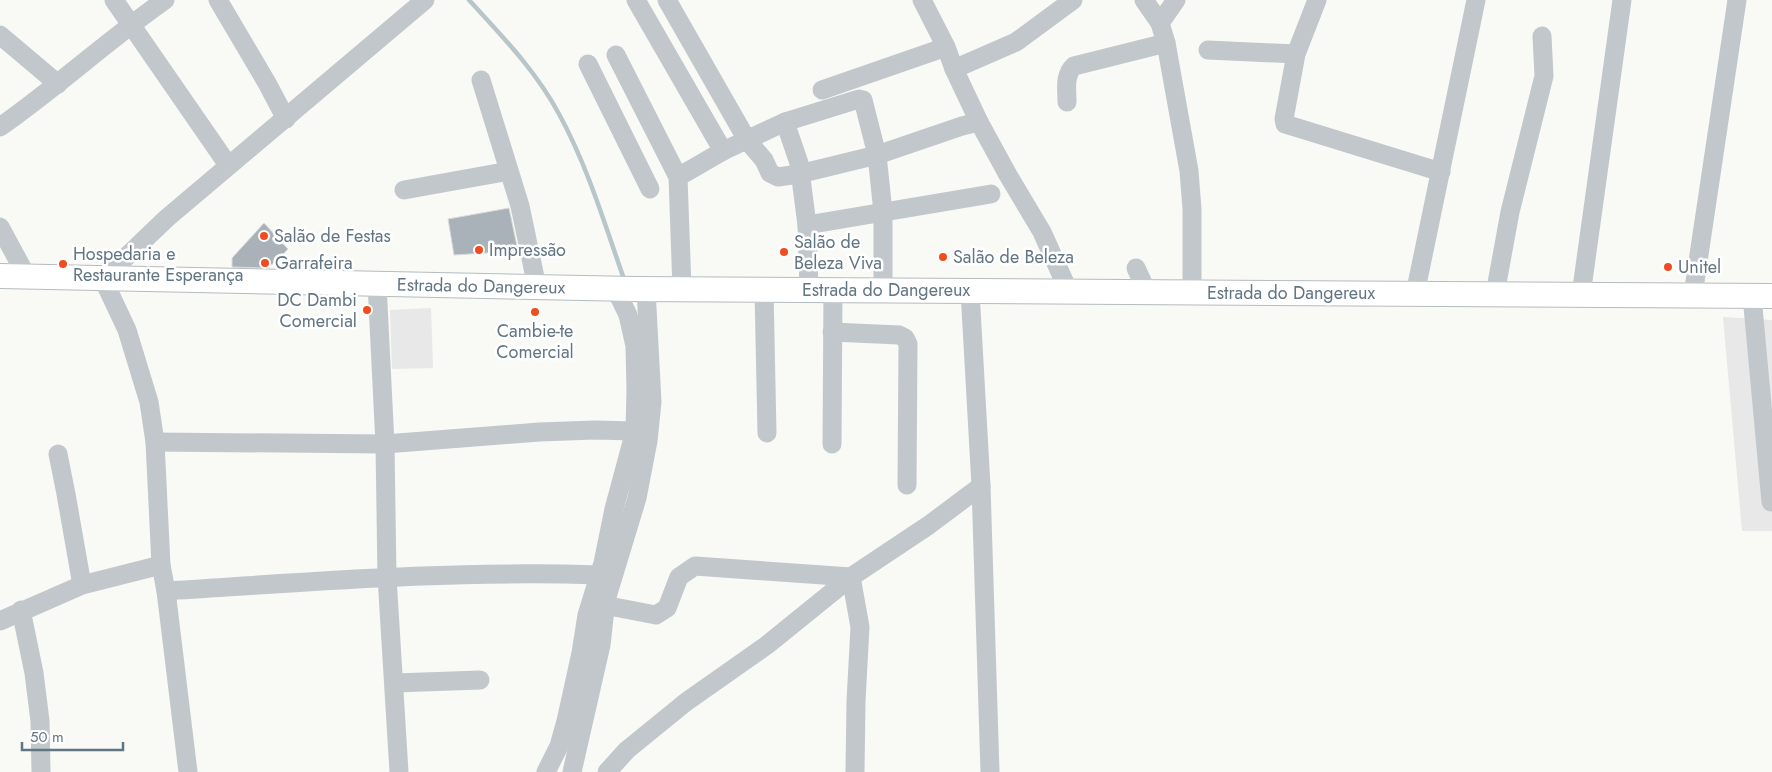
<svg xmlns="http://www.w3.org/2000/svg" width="1772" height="772" viewBox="0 0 1772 772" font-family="Jost,sans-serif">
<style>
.built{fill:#e7e8e7}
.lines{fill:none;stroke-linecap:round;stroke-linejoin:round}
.stream{stroke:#b8c6ca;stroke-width:4.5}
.building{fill:#a8b2b8;stroke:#dbdbd8}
.major-casing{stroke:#b5bbbf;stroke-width:26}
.minor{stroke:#c2c7cb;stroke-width:19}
.major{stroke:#fff;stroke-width:24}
.poi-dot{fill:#f04c1f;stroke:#fff;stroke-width:2}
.labels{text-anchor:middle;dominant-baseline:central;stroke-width:5;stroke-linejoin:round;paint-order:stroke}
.poi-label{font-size:18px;fill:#627583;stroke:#fff;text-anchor:start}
.street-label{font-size:18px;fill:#627583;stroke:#fff}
</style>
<rect width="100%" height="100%" fill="#f9f9f6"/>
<g class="built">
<polygon points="431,308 433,368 392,369 390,310"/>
<polygon points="1723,317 1772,320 1772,531 1742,531"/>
</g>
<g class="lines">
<path class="stream" d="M469 0C502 36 536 71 559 114 588 167 605 225 625 282"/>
</g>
<g class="building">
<polygon points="509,208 518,251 454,255 448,219"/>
<polygon points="264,223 288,249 275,263 263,268 232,267 232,258"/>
</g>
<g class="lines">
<defs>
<polyline id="major" points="0,276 634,289 1772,296"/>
</defs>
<use href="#major" class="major-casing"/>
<g class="minor">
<polyline points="114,0 228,165"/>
<polyline points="218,0 267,83 286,119"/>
<polyline points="636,0 723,151"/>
<polyline points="667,0 747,140 764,160 770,173 778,177 799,174 877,155 962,126 979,122"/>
<polyline points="922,0 946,47 954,69 979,122 1008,175 1042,232 1069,292"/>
<polyline points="1144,0 1160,23 1166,43 1189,171 1192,209 1192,292"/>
<polyline points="1317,0 1296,54 1284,119 1285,124 1441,172"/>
<polyline points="1160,23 1176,0"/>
<polyline points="0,35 58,84"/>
<polyline points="1208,50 1296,54"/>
<polyline points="616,55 678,177 682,289"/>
<polyline points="588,64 650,189"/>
<polyline points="954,69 1016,42 1073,0"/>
<polyline points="481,80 520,206 537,287"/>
<polyline points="822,90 946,47"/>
<path d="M1067 102C1067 89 1064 75 1074 66L1166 43"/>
<polyline points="785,122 799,163 807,225 809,290"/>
<path d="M0 127C57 87 108 40 165 0"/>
<polyline points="678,177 723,151 785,122 859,99 863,100 877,155 883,212 883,290"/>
<polyline points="404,190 509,171"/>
<polyline points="807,225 991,194"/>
<polyline points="0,227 27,277"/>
<polyline points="1136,268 1147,292"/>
<polyline points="377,284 385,444 387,577 399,772"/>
<polyline points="764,290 767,433"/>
<polyline points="970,291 981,486 990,772"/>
<polyline points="1415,294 1476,0"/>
<polyline points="1495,294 1510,212 1544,76 1542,36"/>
<polyline points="1581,295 1622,0"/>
<polyline points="1693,295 1737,0"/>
<polyline points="1752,296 1771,502"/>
<polyline points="832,332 899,335 905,338 908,344 907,485"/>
<polyline points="155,442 385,444 539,432 595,430 635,431"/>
<polyline points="832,444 833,290"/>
<polyline points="58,454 66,494 82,585"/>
<path d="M166 591C310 582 455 570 599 575"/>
<polyline points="607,604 609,606 656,615 667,608 679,577 695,566 851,577 860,627 856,701 855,772"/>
<polyline points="21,610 34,673 40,721 41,772"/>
<polyline points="0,621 82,585 161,565"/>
<polyline points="395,683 480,680"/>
<polyline points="188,772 166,591 161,565 155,442 149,402 127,330 103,279 167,218 425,0"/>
<polyline points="546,772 559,746 566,721 581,653 587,615 603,563 614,509 635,431 636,390 635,346 628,315 615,288"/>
<polyline points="572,772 601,645 606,600 637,498 648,441 652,402 646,289"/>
<polyline points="607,772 627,750 686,702 767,645 851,577 929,525 981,486"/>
</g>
<use href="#major" class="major"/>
</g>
<g class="poi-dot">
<circle cx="264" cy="236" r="5"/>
<circle cx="479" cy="250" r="5"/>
<circle cx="784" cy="252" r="5"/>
<circle cx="943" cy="257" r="5"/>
<circle cx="265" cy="263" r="5"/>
<circle cx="63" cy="264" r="5"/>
<circle cx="1668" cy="267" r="5"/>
<circle cx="367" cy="310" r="5"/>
<circle cx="535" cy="312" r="5"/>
</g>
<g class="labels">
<g class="poi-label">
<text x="274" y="236">Salão de Festas</text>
<text x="794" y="242">Salão de<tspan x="794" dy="21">Beleza Viva</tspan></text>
<text x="489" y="250">Impressão</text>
<text x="73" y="254">Hospedaria e<tspan x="73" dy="21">Restaurante Esperança</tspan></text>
<text x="953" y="257">Salão de Beleza</text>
<text x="275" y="263">Garrafeira</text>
<text x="1678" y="267">Unitel</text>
<text x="357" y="300" text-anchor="end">DC Dambi<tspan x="357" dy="21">Comercial</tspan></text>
<text x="535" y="331" text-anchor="middle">Cambie-te<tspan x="535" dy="21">Comercial</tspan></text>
</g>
<g class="street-label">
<text transform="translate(481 286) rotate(1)">Estrada do Dangereux</text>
<text x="886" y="290">Estrada do Dangereux</text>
<text x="1291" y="293">Estrada do Dangereux</text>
</g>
</g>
<path d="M22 742v8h101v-8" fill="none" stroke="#627583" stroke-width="2.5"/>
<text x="30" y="742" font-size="15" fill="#627583" stroke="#ffffff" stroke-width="4" paint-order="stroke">50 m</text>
</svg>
